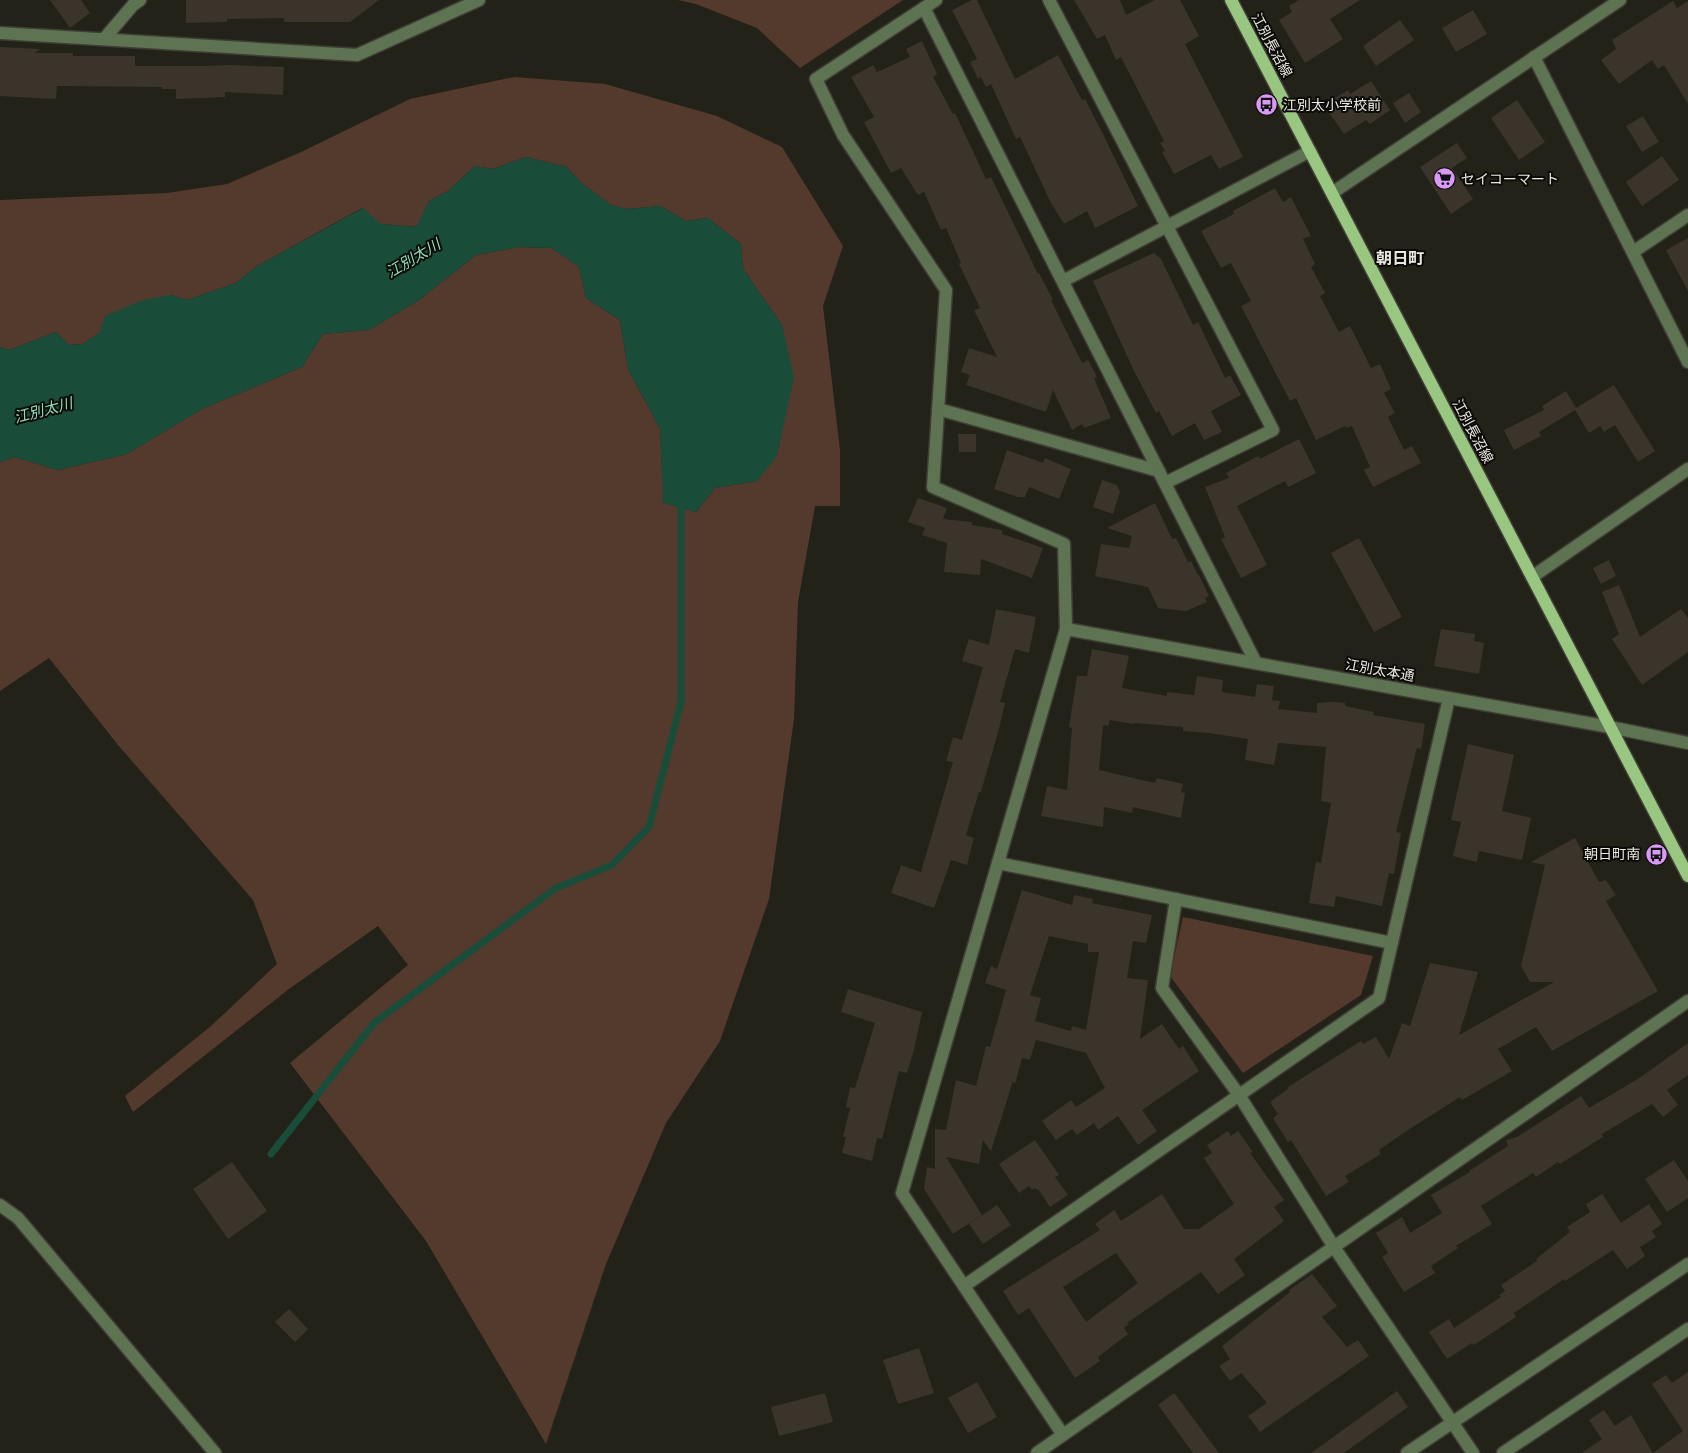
<svg xmlns="http://www.w3.org/2000/svg" width="1688" height="1453" viewBox="0 0 1688 1453" font-family="Helvetica,'Noto Sans JP',sans-serif">
<style>
.green{fill:#54392d}
.water{fill:#194d3a}
.lines{fill:none;stroke-linecap:round;stroke-linejoin:round}
.stream{stroke:#194d3a;stroke-width:7}
.building{fill:#3a342b;fill-rule:evenodd}
.minor-casing{stroke:#3f3e35;stroke-width:15}
.major-casing{stroke:#3f3e35;stroke-width:15}
.minor{stroke:#5d7352;stroke-width:12}
.major{stroke:#99c680;stroke-width:12}
.labels{text-anchor:middle;dominant-baseline:central;stroke-width:4;stroke-linejoin:round;paint-order:stroke}
.street-label{font-size:14px;fill:#e9e9e2;stroke:#0c0b07}
.poi-label{font-size:14px;fill:#e9e9e2;stroke:#0c0b07;text-anchor:start}
.water-label{font-size:15px;font-style:italic;fill:#8ddfbc;stroke:#0c0b07}
.quarter-label{font-size:16px;font-weight:bold;fill:#e9e9e2;stroke:#0c0b07}
</style>
<rect width="100%" height="100%" fill="#232219"/>
<g class="green">
<polygon points="678,0 903,0 800,68 757,28 696,4"/>
<polygon points="514,77 605,84 717,116 782,147 843,246 823,306 840,450 840,506 815,506 798,602 794,719 769,899 720,1041 666,1123 606,1264 546,1444 426,1241 290,1063 408,965 378,926 289,989 133,1112 125,1096 211,1026 277,964 253,900 118,745 49,658 0,691 0,462 15,457 58,470 127,454 202,409 302,367 323,334 369,330 419,300 476,255 518,247 552,248 579,267 586,298 620,320 628,369 660,429 664,503 696,512 715,488 757,481 782,325 743,269 741,244 708,218 686,221 660,206 628,209 611,205 580,182 567,167 526,157 493,169 475,166 448,191 429,201 417,227 380,224 362,208 257,266 236,283 187,300 171,295 99,333 83,344 69,345 56,332 9,350 0,347 0,200 167,193 227,184 301,152 410,99"/>
<polygon points="1183,917 1373,956 1361,995 1243,1073 1170,976"/>
</g>
<polygon class="water" points="526,157 567,167 580,182 611,205 628,209 660,206 686,221 708,218 741,244 743,269 782,325 794,377 777,456 757,481 715,488 696,512 663,503 660,429 628,369 620,320 586,298 579,267 552,248 518,247 476,255 419,300 369,330 323,334 302,367 202,409 127,454 58,470 15,457 0,462 0,347 9,350 56,332 69,345 83,344 99,333 105,316 143,300 171,295 187,300 236,283 257,266 363,208 381,224 416,227 429,201 448,191 475,166 493,169"/>
<g class="lines">
<polyline class="stream" points="271,1154 374,1023 556,888 612,865 649,827 681,702 681,500"/>
</g>
<g class="building">
<polygon points="50,0 81,0 90,13 70,28"/>
<polygon points="186,0 379,0 350,22 284,22 284,18 227,19 227,22 186,23"/>
<polygon points="972,0 977,0 1015,79 1058,55 1082,100 1085,99 1103,134 1138,206 1095,228 1087,211 1064,224 1051,203 1020,137 1016,139 991,84 986,87 981,77 978,79 970,62 977,59 952,10"/>
<polygon points="1074,0 1120,0 1126,15 1155,0 1180,0 1199,36 1185,44 1243,157 1219,169 1211,155 1174,174 1162,152 1165,151 1160,143 1164,141 1121,57 1116,60 1105,35 1097,39"/>
<polygon points="1299,0 1360,0 1330,19 1343,39 1305,63 1279,20 1292,12 1289,6"/>
<polygon points="1673,1 1677,8 1688,1 1688,104 1664,65 1658,69 1652,60 1619,84 1601,60 1616,49 1612,40"/>
<polygon points="1473,10 1487,34 1456,52 1442,28"/>
<polygon points="1400,20 1414,40 1376,66 1363,46"/>
<polygon points="922,41 937,74 933,77 953,114 955,113 986,179 991,177 1038,274 1039,273 1053,300 1051,300 1082,363 1088,360 1097,377 1094,378 1111,418 1084,428 1082,424 1072,430 1053,390 1046,412 966,385 970,375 961,372 969,348 997,357 974,310 980,308 959,264 961,263 946,228 941,230 924,192 918,195 901,168 891,173 864,122 874,117 851,77 873,65 877,72 910,57 906,49"/>
<polygon points="0,47 40,49 35,53 73,53 73,56 135,56 135,66 205,66 230,65 284,67 283,95 225,92 225,97 176,99 176,89 162,89 162,87 57,86 56,99 0,96"/>
<polygon points="1371,81 1390,110 1370,124 1366,120 1344,134 1324,105 1348,90 1350,94"/>
<polygon points="1409,93 1421,112 1405,123 1393,103"/>
<polygon points="1517,100 1545,142 1519,160 1491,118"/>
<polygon points="1643,116 1659,142 1642,152 1626,126"/>
<polygon points="1457,143 1467,158 1452,168 1473,199 1451,214 1420,167"/>
<polygon points="1662,156 1679,180 1642,206 1626,182"/>
<polygon points="1275,188 1283,202 1291,197 1311,236 1303,239 1315,264 1311,267 1325,293 1320,296 1339,332 1350,326 1371,368 1380,364 1391,389 1384,393 1395,413 1388,417 1404,450 1412,446 1421,463 1373,487 1364,470 1370,467 1352,426 1346,428 1345,426 1316,440 1296,398 1290,401 1241,306 1251,301 1231,263 1221,268 1201,231 1234,214 1233,211"/>
<polygon points="1688,238 1688,291 1666,250"/>
<polygon points="1154,253 1161,259 1193,325 1198,322 1225,378 1230,375 1241,395 1211,411 1222,432 1204,440 1195,423 1172,436 1159,411 1156,413 1133,369 1093,281"/>
<polygon points="1614,385 1655,451 1638,462 1615,425 1604,432 1600,426 1589,433 1575,410 1539,432 1541,436 1514,450 1504,430 1544,410 1542,406 1566,391 1576,408"/>
<polygon points="958,434 976,434 976,452 959,452"/>
<polygon points="1299,439 1316,473 1288,487 1285,481 1237,506 1267,565 1241,578 1221,539 1225,537 1205,487 1229,478 1226,473 1258,456 1260,459"/>
<polygon points="1007,450 1043,463 1045,458 1071,469 1059,499 1029,487 1025,497 1018,497 994,489"/>
<polygon points="1102,480 1117,485 1120,492 1113,514 1093,507"/>
<polygon points="918,498 947,508 943,519 972,522 972,525 1002,530 1002,534 1043,548 1032,578 981,559 980,575 944,572 947,543 922,535 925,528 908,522"/>
<polygon points="1155,503 1172,539 1176,538 1188,562 1191,561 1198,575 1199,575 1209,596 1205,598 1207,602 1186,611 1158,608 1148,587 1095,576 1101,544 1129,548 1132,536 1107,528"/>
<polygon points="1359,538 1402,617 1374,632 1331,553"/>
<polygon points="1609,560 1616,576 1601,584 1593,568"/>
<polygon points="1619,585 1640,637 1681,609 1688,618 1688,652 1642,685 1612,639 1619,634 1602,592"/>
<polygon points="996,609 1036,617 1029,653 1015,649 1000,702 1005,703 999,729 981,792 979,792 966,835 974,838 967,865 951,860 934,908 891,893 901,865 921,872 953,762 946,761 953,737 962,740 983,667 962,661 969,639 989,645"/>
<polygon points="1441,629 1475,634 1474,641 1484,643 1479,674 1434,666"/>
<polygon points="1092,649 1129,656 1122,688 1167,696 1167,692 1194,695 1197,676 1223,680 1222,692 1255,697 1257,684 1274,686 1272,700 1280,701 1278,709 1317,713 1317,703 1334,702 1345,703 1345,706 1374,712 1373,715 1425,724 1421,749 1417,748 1396,832 1401,833 1394,874 1389,873 1382,906 1336,896 1334,907 1309,903 1316,862 1321,863 1331,803 1321,801 1326,747 1278,743 1274,765 1245,760 1248,739 1209,733 1183,731 1183,727 1135,723 1134,724 1110,720 1108,726 1103,725 1099,770 1155,783 1157,778 1183,784 1181,792 1185,793 1181,818 1133,807 1132,813 1104,807 1103,827 1041,816 1047,786 1067,790 1072,728 1069,727 1077,676 1087,676"/>
<polygon points="1468,744 1514,755 1502,811 1531,818 1522,860 1479,851 1477,862 1453,856 1461,822 1451,820"/>
<polygon points="1575,838 1599,882 1606,880 1616,895 1606,901 1658,991 1552,1051 1536,1027 1498,1049 1512,1071 1462,1100 1460,1097 1408,1130 1379,1150 1381,1154 1345,1176 1349,1182 1326,1196 1291,1140 1288,1142 1273,1118 1278,1114 1270,1102 1289,1088 1288,1087 1361,1041 1363,1044 1376,1037 1389,1059 1402,1023 1410,1026 1430,963 1478,972 1459,1035 1554,982 1530,982 1521,966 1545,865 1531,862"/>
<path d="M1022 890 1072 905 1074 895 1093 899 1092 903 1152 915 1146 943 1133 941 1127 978 1148 980 1140 1039 1162 1024 1179 1049 1183 1046 1199 1071 1142 1110 1157 1131 1138 1145 1118 1116 1098 1130 1094 1123 1077 1135 1072 1129 1056 1140 1042 1121 1071 1100 1076 1107 1105 1088 1086 1053 1036 1040 1030 1060 1022 1058 1015 1084 1013 1081 991 1151 983 1140 979 1164 946 1157 982 1215 953 1234 924 1189 927 1167 935 1169V1129L946 1130 956 1080 976 1086 986 1046 990 1047 1006 990 985 983 991 966 997 969ZM1049 936 1088 944V952H1099L1086 1030 1072 1026 1071 1031 1035 1021 1041 998 1030 995Z"/>
<polygon points="848,989 922,1012 914,1050 907,1073 899,1071 882,1139 877,1138 872,1161 842,1153 846,1137 843,1137 850,1108 846,1107 850,1087 855,1088 875,1023 841,1012"/>
<polygon points="1688,1043 1688,1075 1667,1090 1678,1105 1663,1117 1652,1104 1602,1134 1603,1137 1560,1164 1558,1162 1536,1177 1533,1173 1481,1206 1492,1224 1456,1246 1458,1248 1431,1266 1435,1273 1404,1292 1382,1257 1388,1253 1376,1233 1402,1217 1410,1233 1442,1213 1431,1195 1470,1172 1469,1171 1508,1146 1506,1140 1517,1137 1581,1096 1589,1108 1641,1077"/>
<path d="M1228 1131 1231 1136 1238 1131 1253 1152 1250 1153 1284 1200 1274 1207 1284 1221 1234 1259 1245 1275 1218 1294 1201 1272 1127 1323 1129 1324 1124 1328 1128 1334 1098 1357 1100 1361 1075 1378 1029 1308 1018 1315 1003 1291 1100 1230 1095 1224 1114 1210 1121 1221 1162 1194 1184 1229H1199L1234 1204 1204 1158 1212 1153 1207 1145ZM1116 1253 1138 1283 1086 1322 1063 1287Z"/>
<polygon points="1035,1140 1059,1175 1055,1177 1068,1195 1050,1207 1038,1189 1037,1190 1035,1188 1032,1190 1029,1186 1019,1193 999,1164"/>
<polygon points="1674,1160 1688,1181 1688,1198 1667,1212 1645,1179"/>
<polygon points="232,1162 267,1211 228,1239 193,1189"/>
<polygon points="1602,1194 1621,1223 1649,1204 1662,1224 1652,1231 1656,1237 1640,1247 1645,1256 1627,1269 1613,1250 1565,1281 1564,1279 1514,1313 1516,1317 1474,1345 1472,1343 1447,1359 1429,1332 1449,1319 1454,1328 1501,1297 1499,1295 1505,1291 1501,1285 1537,1261 1536,1259 1570,1232 1567,1227 1590,1212 1586,1204"/>
<polygon points="997,1205 1011,1225 983,1244 969,1224"/>
<polygon points="1312,1274 1337,1306 1322,1317 1347,1347 1358,1340 1369,1356 1260,1432 1248,1416 1267,1403 1241,1373 1230,1381 1219,1366 1230,1359 1222,1346 1290,1292 1289,1290"/>
<polygon points="289,1309 308,1329 295,1342 275,1322"/>
<polygon points="919,1348 934,1393 898,1404 883,1360"/>
<polygon points="1688,1372 1688,1453 1582,1453 1602,1439 1589,1420 1604,1410 1615,1426 1631,1415 1653,1453 1683,1431 1652,1384 1666,1375 1672,1383"/>
<polygon points="977,1382 997,1417 968,1433 948,1398"/>
<polygon points="1397,1391 1408,1407 1344,1453 1311,1453"/>
<polygon points="825,1393 833,1422 779,1436 771,1407"/>
<polygon points="1174,1393 1181,1402 1219,1453 1193,1453 1158,1405"/>
</g>
<g class="lines">
<defs>
<g id="minor">
<polyline points="936,0 816,79 843,135 946,290 933,487 1064,544 1066,629 902,1193 1063,1435"/>
<polyline points="1049,0 1273,430 1165,483"/>
<polyline points="924,8 1256,663"/>
<polyline points="0,33 357,55 479,0"/>
<polyline points="104,39 133,5 140,0"/>
<polyline points="1534,57 1688,362"/>
<polyline points="1332,193 1620,0"/>
<polyline points="1633,252 1688,215"/>
<polyline points="1063,281 1310,151"/>
<polyline points="938,409 1159,471"/>
<polyline points="1532,577 1688,469"/>
<polyline points="1066,629 1610,727 1688,743"/>
<polyline points="998,863 1392,943"/>
<polyline points="1176,899 1162,988 1239,1095 1334,1247 1473,1453"/>
<polyline points="0,1205 18,1218 215,1453"/>
<polyline points="964,1286 1379,998 1449,698"/>
<polyline points="1037,1453 1688,1001"/>
<polyline points="1407,1453 1688,1264"/>
<polyline points="1503,1453 1688,1329"/>
</g>
<polyline id="major" points="1231,0 1688,876"/>
</defs>
<use href="#minor" class="minor-casing"/>
<use href="#major" class="major-casing"/>
<use href="#minor" class="minor"/>
<use href="#major" class="major"/>
</g>
<defs>
<symbol id="bus-disc" viewBox="-11 -11 22 22"><circle r="9.5" fill="#d99af7" stroke="#0c0b07"/><path d="M-5-6H5V4H4V6H2V4H-2V6H-4V4H-5ZM-3.5-4V0h7V-4ZM-3.5 1.2v1.5H-2V1.2ZM2 1.2v1.5H3.5V1.2Z" fill="#111"/></symbol>
<symbol id="supermarket-disc" viewBox="-11 -11 22 22"><circle r="9.5" fill="#d99af7" stroke="#0c0b07"/><path d="M-6-5.5h2.5l.6 2H6L4.5 2H-2.5L-4.4-4H-6ZM-1.5 3.2a1.3 1.3 0 1 0 .1 0ZM3 3.2a1.3 1.3 0 1 0 .1 0Z" fill="#111"/></symbol>
</defs>
<g fill-rule="evenodd">
<use href="#bus-disc" x="1254" y="92" width="25" height="25"/>
<use href="#supermarket-disc" x="1432" y="166" width="25" height="25"/>
<use href="#bus-disc" x="1644" y="842" width="25" height="25"/>
</g>
<g class="labels">
<g class="street-label">
<text transform="translate(1272 45) rotate(62)">江別長沼線</text>
<text transform="translate(1473 431) rotate(62)">江別長沼線</text>
<text transform="translate(1380 670) rotate(10)">江別太本通</text>
</g>
<g class="poi-label">
<text x="1283" y="105">江別太小学校前</text>
<text x="1461" y="179">セイコーマート</text>
<text x="1640" y="854" text-anchor="end">朝日町南</text>
</g>
<g class="water-label">
<text transform="translate(413 258) rotate(-31)">江別太川</text>
<text transform="translate(43 410) rotate(-15)">江別太川</text>
</g>
<g class="quarter-label">
<text x="1400" y="258">朝日町</text>
</g>
</g>
</svg>
